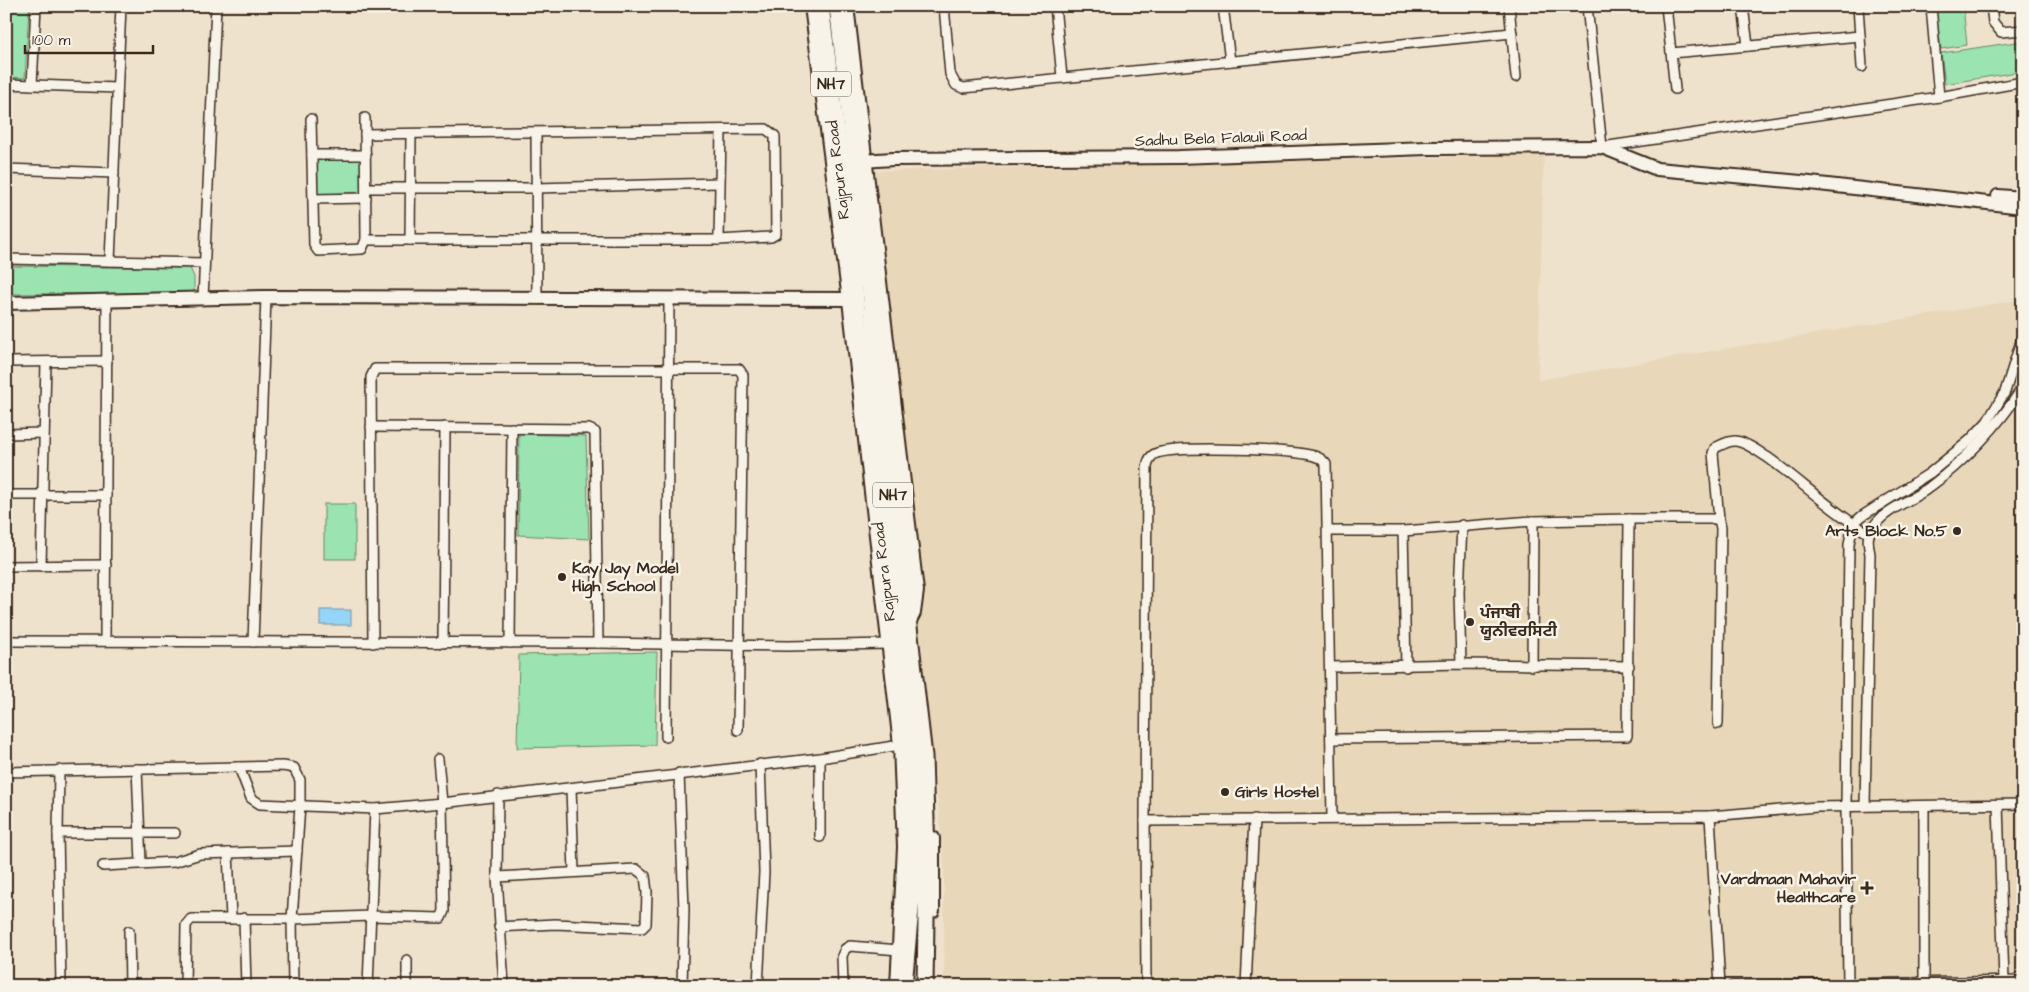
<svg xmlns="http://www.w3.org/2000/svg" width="2029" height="992" viewBox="0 0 2029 992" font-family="'Architects Daughter','Noto Sans Gurmukhi',sans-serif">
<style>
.built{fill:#e9d7ba}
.green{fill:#9be3b1;stroke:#6b8668}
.water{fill:#96d5f7;stroke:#7291a0}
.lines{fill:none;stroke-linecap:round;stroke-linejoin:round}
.street-casing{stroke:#3b2a1e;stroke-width:12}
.secondary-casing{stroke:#3b2a1e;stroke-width:16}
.highway-casing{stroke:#3b2a1e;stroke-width:19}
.street{stroke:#f7f3e8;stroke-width:9}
.secondary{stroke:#f7f3e8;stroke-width:12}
.highway{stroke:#f7f3e8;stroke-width:15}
.poi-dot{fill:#3b2a1e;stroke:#f7f3e8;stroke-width:2}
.labels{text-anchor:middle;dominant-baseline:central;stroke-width:5;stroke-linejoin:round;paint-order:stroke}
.shield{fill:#f7f3e8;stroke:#73665b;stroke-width:1}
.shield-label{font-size:15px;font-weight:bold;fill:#3b2a1e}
.street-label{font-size:16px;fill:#3b2a1e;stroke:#f7f3e8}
.poi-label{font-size:16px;font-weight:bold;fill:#3b2a1e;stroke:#f7f3e8;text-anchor:start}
</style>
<rect width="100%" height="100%" fill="#efe2cd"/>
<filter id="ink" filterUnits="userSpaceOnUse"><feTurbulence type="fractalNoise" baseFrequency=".02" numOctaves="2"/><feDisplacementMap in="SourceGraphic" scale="10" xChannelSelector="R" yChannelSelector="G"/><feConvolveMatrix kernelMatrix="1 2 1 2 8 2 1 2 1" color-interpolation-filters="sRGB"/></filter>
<g filter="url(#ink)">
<polygon class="built" points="1544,155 1538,380 2023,299 2023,986 944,986 944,863 871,171"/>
<g class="green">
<polygon points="6,6 29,6 25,78 6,77"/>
<polygon points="1935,6 1963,6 1967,45 1941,49"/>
<polygon points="2023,41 2023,71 1945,84 1941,53"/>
<polygon points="362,158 361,192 316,195 315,162 318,159"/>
<polygon points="6,266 190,268 194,277 194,293 6,294"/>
<polygon points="519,434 586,436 589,539 518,535"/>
<rect x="324" y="504" width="31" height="55"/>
<polygon points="657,652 655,745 517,748 519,655"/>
</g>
<rect class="water" x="320" y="610" width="31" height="15"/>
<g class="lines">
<defs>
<g id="street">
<polyline points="944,6 950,74 956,85 963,88 1512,33"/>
<polyline points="1055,6 1062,77"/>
<polyline points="1223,6 1230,61"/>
<polyline points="1509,6 1516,77"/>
<polyline points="1587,6 1602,147 1939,97 2023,82"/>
<polyline points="1666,6 1675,89"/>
<polyline points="1743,6 1748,46"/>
<polyline points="1858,6 1862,67"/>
<polyline points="1931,6 1939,97"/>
<polyline points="1991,6 1993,22 2001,32 2023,30"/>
<polyline points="1671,53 1860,36"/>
<polyline points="6,84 117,88"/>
<polyline points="32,85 36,6"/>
<polyline points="365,118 366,240"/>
<polyline points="311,119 314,245 318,251 362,249 366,240 719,240 771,237 776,234 775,136 766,129 365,134"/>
<polyline points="536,134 537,299"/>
<polyline points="312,155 366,155"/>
<polyline points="6,169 114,173"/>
<polyline points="366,188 536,188 719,183"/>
<polyline points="313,199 366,198"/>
<polyline points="410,240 411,134"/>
<polyline points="719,240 721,130"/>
<polyline points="6,259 204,263"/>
<polyline points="110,261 121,6"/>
<polyline points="203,299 216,6"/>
<polyline points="6,362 107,361"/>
<polyline points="371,427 589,429 595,432 598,643"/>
<polyline points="6,434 44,433"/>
<polyline points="6,495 106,495"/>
<path d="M1629 519H1719L1713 453 1715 448C1721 445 1729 440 1736 441 1746 442 1759 452 1767 457 1801 481 1832 512 1868 533"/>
<polyline points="1329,531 1403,531 1533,521 1629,519 1627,736 1331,739"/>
<polyline points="1403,531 1406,667"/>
<polyline points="6,566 106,565"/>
<polyline points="41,566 46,362"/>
<polyline points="6,641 598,643 788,646 889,644"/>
<polyline points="105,641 107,301"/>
<polyline points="253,642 266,297"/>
<polyline points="373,643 371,377 375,369 739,369 743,375 738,730"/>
<polyline points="443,643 445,427"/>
<polyline points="510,643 512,428"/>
<polyline points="1461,664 1459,592 1462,525"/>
<polyline points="1532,666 1533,521"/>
<polyline points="1331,667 1461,664 1629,666"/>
<polyline points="1718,724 1721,528 1719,519"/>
<polyline points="666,737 669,300"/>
<polyline points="820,758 820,837"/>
<polyline points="239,767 251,798 260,804 375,809 442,803 820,758 900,745"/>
<polyline points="137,769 141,863"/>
<polyline points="59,770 58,833 61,986"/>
<polyline points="6,772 283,766 294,768 300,780 300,806 292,919 293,986"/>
<polyline points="679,773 684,910 682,986"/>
<polyline points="571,788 574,872"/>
<polyline points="498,795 497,877 504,986"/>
<polyline points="1998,805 2004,981"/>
<path d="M1865 806 1870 554C1868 543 1866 535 1874 526 1886 509 1910 501 1927 489 1966 460 1997 428 2023 387"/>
<polyline points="1924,806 1924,982"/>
<polyline points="1710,816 1817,807 2023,804"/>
<path d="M1145 821 1147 467C1148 461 1150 455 1157 453 1179 446 1295 449 1317 457 1321 458 1323 461 1326 464L1332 818"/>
<polyline points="58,833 175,833"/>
<polyline points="228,853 231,918"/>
<polyline points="103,866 174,862 200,854 297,851"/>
<polyline points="497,877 636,869 645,876 647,892 646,924 642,928 555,924 499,927"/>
<polyline points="244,918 246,986"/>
<polyline points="129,931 130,986"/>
<polyline points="407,960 407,986"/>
<polyline points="185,986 186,925 191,919 292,919 371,916 441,918 444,911 442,803 438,759"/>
<polyline points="368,986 375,809"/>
<polyline points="758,986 764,872 760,764"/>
<polyline points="843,986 842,956 845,949 850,946 899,950"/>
<polyline points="1146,986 1145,821 1710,816 1720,986"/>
<polyline points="1246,986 1254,819"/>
<polyline points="1732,986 2023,981"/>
<polyline points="1848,986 1846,807 1849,544 1853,524 1862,516 1930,473 1969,441 1987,422 2005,392 2023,335"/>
</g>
<g id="secondary">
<polyline points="811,6 849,300 900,745 904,847 897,986"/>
<polyline points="847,6 917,591 914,613 908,625"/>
<polyline points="846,162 893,159 1179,157 1427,148 1602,147 1657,169 1801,182 2023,207"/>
<polyline points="1998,196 2023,198"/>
<polyline points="6,303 264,297 856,299"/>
<polyline points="933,911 933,838"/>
</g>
<g id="highway">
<polyline points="821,6 852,250 856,299 879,472 912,761 914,823 913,886 904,986"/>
<polyline points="837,6 924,756 927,853 925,986"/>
</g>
</defs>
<use href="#street" class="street-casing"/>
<use href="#secondary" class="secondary-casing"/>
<use href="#highway" class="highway-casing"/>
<use href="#street" class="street"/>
<use href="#secondary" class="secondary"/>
<use href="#highway" class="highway"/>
</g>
</g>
<g class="poi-dot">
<circle cx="1957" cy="531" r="5"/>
<circle cx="562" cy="577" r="5"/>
<circle cx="1470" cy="622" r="5"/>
<circle cx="1225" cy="792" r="5"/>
<path d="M1864.5 880.5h5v5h5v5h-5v5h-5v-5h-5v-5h5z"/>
</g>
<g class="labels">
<g class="shield">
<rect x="811" y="71.5" width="40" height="25" rx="4"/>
<rect x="873" y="482.5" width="40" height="25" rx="4"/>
</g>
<g class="shield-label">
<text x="831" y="84">NH7</text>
<text x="893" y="495">NH7</text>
</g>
<g class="street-label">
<text transform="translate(1221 138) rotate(-2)">Sadhu Bela Falauli Road</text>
<text transform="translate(838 170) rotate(-97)">Rajpura Road</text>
<text transform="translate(884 572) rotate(-97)">Rajpura Road</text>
</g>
<g class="poi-label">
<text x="1947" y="531" text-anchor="end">Arts Block No.5</text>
<text x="572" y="568">Kay Jay Model<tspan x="572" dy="18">High School</tspan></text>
<text x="1480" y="613">ਪੰਜਾਬੀ<tspan x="1480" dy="18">ਯੂਨੀਵਰਸਿਟੀ</tspan></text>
<text x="1235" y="792">Girls Hostel</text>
<text x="1856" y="879" text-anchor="end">Vardmaan Mahavir<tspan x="1856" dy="18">Healthcare</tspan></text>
</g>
</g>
<rect width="2029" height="992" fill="none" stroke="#f7f3e8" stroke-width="25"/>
<rect x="12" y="12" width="2004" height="967" fill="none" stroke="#3b2a1e" stroke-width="2" filter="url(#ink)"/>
<path d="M25 45v8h128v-8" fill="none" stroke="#3b2a1e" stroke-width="2.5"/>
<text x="32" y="45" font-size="15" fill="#3b2a1e" stroke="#f7f3e8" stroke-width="4" paint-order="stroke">100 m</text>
</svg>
